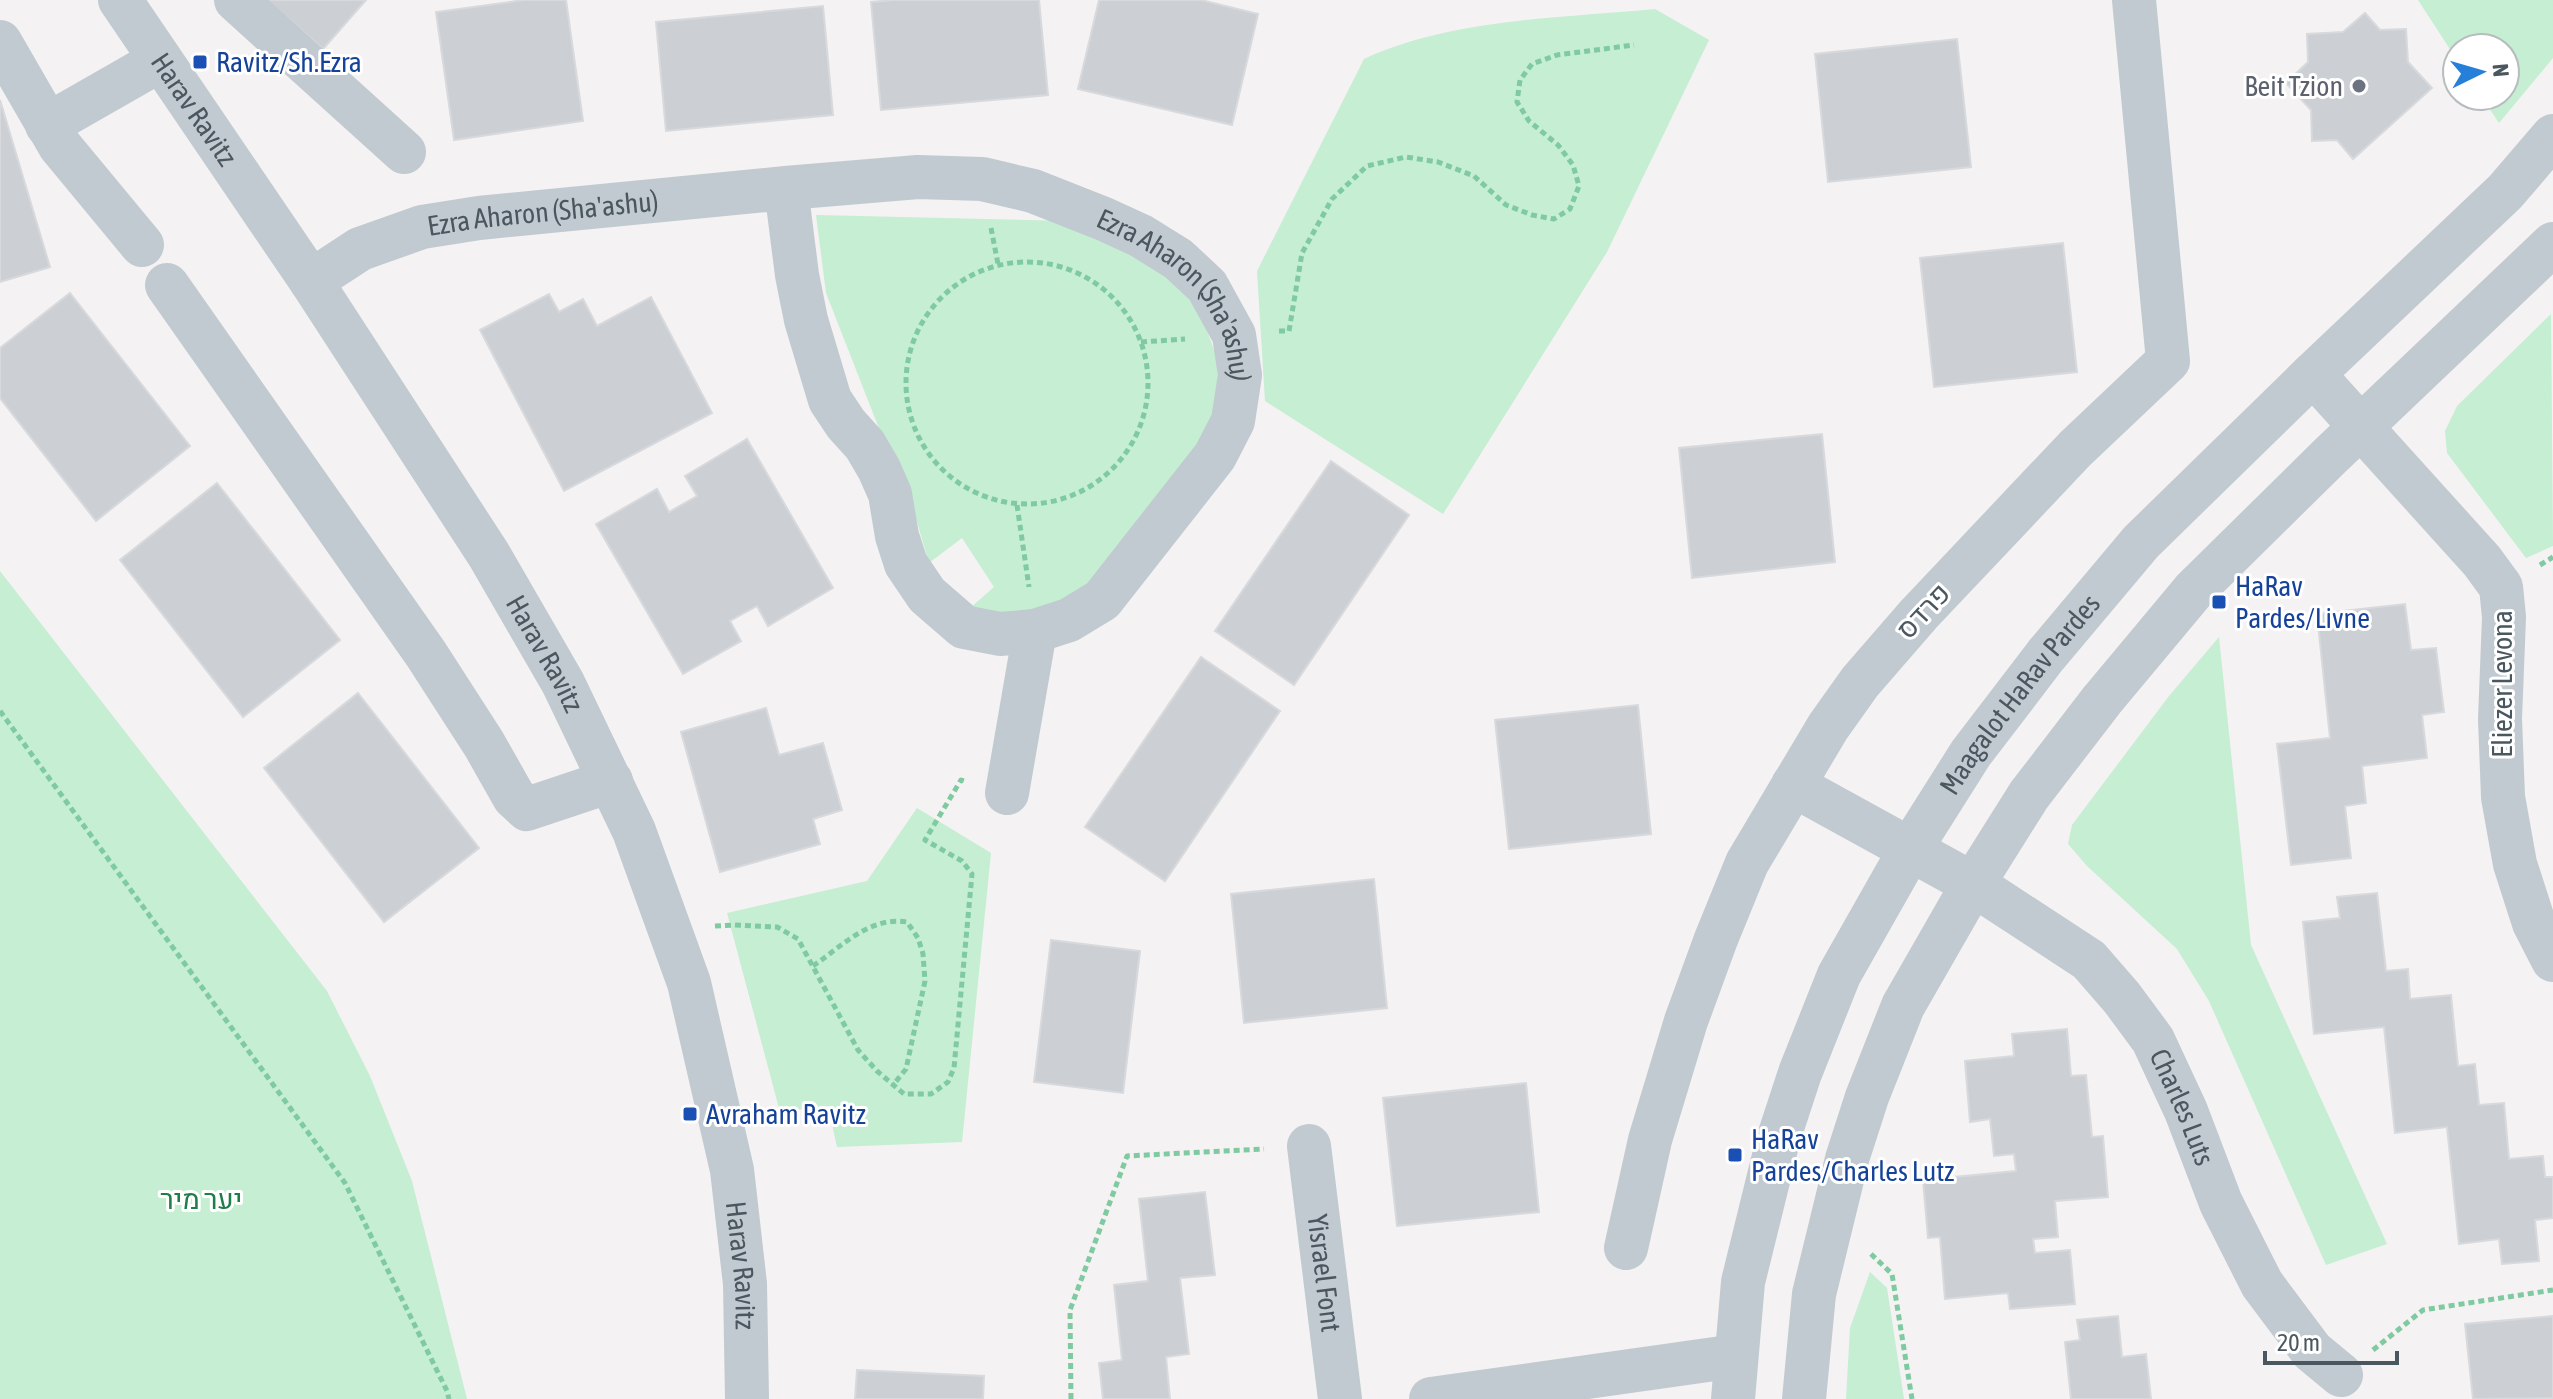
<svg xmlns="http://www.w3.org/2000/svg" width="2553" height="1399" viewBox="0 0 2553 1399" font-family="'Asap Condensed',Heebo,sans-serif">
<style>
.green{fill:#c5eed2}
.building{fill:#ccd0d4;stroke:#d7d9dd;stroke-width:2}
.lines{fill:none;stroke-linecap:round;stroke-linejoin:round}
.path{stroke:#7fcaa0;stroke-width:5;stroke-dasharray:6 4;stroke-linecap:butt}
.minor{stroke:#c1cad0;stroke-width:44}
.transit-dot{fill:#1a4fb4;stroke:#fff;stroke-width:3}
.worship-dot{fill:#6b7280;stroke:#fff;stroke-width:3}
.labels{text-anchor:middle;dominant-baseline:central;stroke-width:6;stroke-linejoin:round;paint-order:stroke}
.transit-label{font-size:28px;fill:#164399;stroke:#fff;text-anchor:start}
.worship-label{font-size:28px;fill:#5b616d;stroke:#fff;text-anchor:end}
.street-label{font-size:28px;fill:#4b575f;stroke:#fff}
.park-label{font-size:28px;fill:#1e7d48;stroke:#fff}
</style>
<rect width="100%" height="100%" fill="#f4f2f2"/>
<g class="green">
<polygon points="2418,0 2553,0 2553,58 2499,123 2481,96 2505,96 2505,48 2457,48 2457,60"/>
<path d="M1655 9 1709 40 1607 252 1443 514 1265 401 1257 271 1364 59C1451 19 1561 18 1655 9Z"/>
<polygon points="816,215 1071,221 1152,264 1187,295 1203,320 1216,355 1220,399 1211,438 1082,597 1014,616 969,609 994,587 962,538 929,563 903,474 880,431 826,293"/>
<polygon points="2551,314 2553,546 2526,558 2447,453 2445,431 2457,406"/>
<polygon points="0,571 327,991 370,1076 412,1181 467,1399 0,1399"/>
<polygon points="2219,637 2251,945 2387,1244 2326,1265 2209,1001 2177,949 2087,866 2068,844 2072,825 2169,696"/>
<polygon points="917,808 991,853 962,1142 837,1147 828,1106 780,1112 727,913 867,881"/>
<polygon points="1870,1272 1887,1288 1904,1399 1846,1399 1850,1328"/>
</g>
<g class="building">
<polygon points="267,0 366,0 323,49"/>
<polygon points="524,0 566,0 583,121 454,140 436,12"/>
<polygon points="894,0 1039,0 1048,95 881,110 871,2"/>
<polygon points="1099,0 1201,0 1258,14 1232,125 1078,89"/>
<polygon points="823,6 833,115 666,131 656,22"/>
<polygon points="2365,13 2380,30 2406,29 2408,62 2432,88 2353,159 2337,140 2312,141 2311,110 2286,83 2308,62 2307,34 2343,32"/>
<polygon points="1957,39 1971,167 1828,182 1815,54"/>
<polygon points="0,100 50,267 0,282"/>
<polygon points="2063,243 2077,372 1934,387 1920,258"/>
<polygon points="70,293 190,446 96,521 0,398 0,348"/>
<polygon points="549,294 559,312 583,299 597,326 651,297 712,413 564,491 480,330"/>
<polygon points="1822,434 1835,562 1692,578 1679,448"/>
<polygon points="747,439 833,588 768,626 757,606 730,621 741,641 683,674 596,524 657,489 669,512 697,496 685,476"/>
<polygon points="1331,461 1409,515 1294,685 1215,631"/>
<polygon points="217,483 340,640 243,717 120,560"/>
<polygon points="2405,604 2411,650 2436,648 2444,712 2422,715 2427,758 2362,766 2366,803 2345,806 2351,858 2291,865 2277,744 2330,738 2317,614"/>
<polygon points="1201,657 1280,711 1165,881 1085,827"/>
<polygon points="358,693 479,848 384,922 264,768"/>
<polygon points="1638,705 1651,834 1509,849 1495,720"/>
<polygon points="766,708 779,755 823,743 842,810 813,819 820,844 720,872 681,732"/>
<polygon points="1374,879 1387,1008 1244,1023 1231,894"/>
<polygon points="2377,893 2386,971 2408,969 2410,999 2451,995 2458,1066 2475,1064 2479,1105 2504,1103 2509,1159 2543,1156 2545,1177 2553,1177 2553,1218 2535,1220 2539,1261 2502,1264 2499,1239 2459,1244 2447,1127 2395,1133 2384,1027 2314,1034 2303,922 2340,918 2337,897"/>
<polygon points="1051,940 1140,951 1123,1093 1034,1082"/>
<polygon points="2067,1029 2071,1076 2086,1075 2092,1137 2103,1136 2108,1197 2055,1201 2058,1237 2033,1239 2035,1253 2070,1250 2075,1304 2010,1309 2008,1293 1945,1299 1940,1237 1928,1238 1923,1180 2016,1171 2014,1154 1994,1156 1990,1119 1970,1122 1965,1061 2014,1056 2012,1034"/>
<polygon points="1526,1083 1539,1212 1397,1226 1383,1098"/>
<polygon points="1205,1192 1215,1275 1180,1278 1189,1354 1166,1357 1170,1399 1103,1399 1099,1363 1122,1360 1114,1285 1148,1281 1139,1199"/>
<polygon points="2118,1316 2122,1357 2146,1354 2151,1399 2071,1399 2065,1342 2080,1340 2077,1320"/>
<polygon points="2553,1316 2553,1398 2473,1399 2465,1324"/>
<polygon points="857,1370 984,1376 983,1399 855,1399"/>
</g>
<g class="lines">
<g class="path">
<polyline points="991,228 998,264"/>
<circle cx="1027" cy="383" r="121"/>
<polyline points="1279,331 1289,331 1302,253 1332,199 1367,166 1406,157 1438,162 1474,176 1506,205 1532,215 1554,219 1570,209 1579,186 1573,165 1558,145 1529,121 1517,102 1520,80 1532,64 1557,55 1634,45"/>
<polyline points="1141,342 1185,339"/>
<polyline points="1017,505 1029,587"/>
<polyline points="2540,565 2553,557"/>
<polyline points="0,711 345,1183 447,1391 449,1399"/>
<polyline points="715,926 734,925 777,927 798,939 858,1050 877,1071 904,1094 931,1094 948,1082 954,1068 972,874 962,861 925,840 961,780 964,781"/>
<path d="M813 966C842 946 870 916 907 922L918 938 923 954 925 981 906 1069 893 1085"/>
<polyline points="1871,1254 1892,1274 1912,1399"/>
<polyline points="2373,1350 2423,1310 2553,1290"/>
<polyline points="1071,1399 1070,1310 1127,1156 1264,1149"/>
</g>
<g class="minor">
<path id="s1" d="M120 0 311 281 489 555 563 683 634 831 689 983 732 1170 745 1284 747 1399"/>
<polyline points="236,0 404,152"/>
<polyline points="0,42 60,146 142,245"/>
<polyline points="47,125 159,61"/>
<path id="s2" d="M311 281 360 249 422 227 479 218 786 188 918 177 982 179 1033 191 1104 219 1141 236 1178 259 1207 286 1234 335 1240 375 1233 421 1215 456 1102 600 1069 620 1035 631 1000 634 964 627 927 595 906 564 897 536 890 494 879 469 865 445 846 424 830 400 806 320 797 275 786 188"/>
<polyline points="167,285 426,654 484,744 514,797 527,809 611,781"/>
<polyline points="2313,374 2482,561 2501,587 2504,617 2500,719 2503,797 2515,864 2534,923 2553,960"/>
<path id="s3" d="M1793 785 1973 884 2089 960 2122 998 2153 1040 2186 1111 2221 1203 2262 1284 2312 1351 2341 1375"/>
<polyline points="1007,793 1035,631"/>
<path id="s4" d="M1309 1146 1340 1399"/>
<polyline points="1626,1248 1650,1140 1686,1021 1716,939 1747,863 1828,727 1860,682 1919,614 2075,449 2168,361 2134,0"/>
<polyline points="1431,1399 1736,1356"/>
<path id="s5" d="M1733 1399 1743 1282 1778 1140 1800 1073 1839 975 1911 848 1971 753 2046 655 2141 542 2313 374 2505 192 2553 136"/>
<polyline points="1804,1399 1814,1294 1847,1159 1867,1097 1903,1006 1973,884 2029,795 2102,700 2193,591 2330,456 2553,244"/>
</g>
</g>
<g class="transit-dot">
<rect x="192" y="54" width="16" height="16" rx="4"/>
<rect x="2211" y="594" width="16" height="16" rx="4"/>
<rect x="682" y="1106" width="16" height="16" rx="4"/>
<rect x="1727" y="1147" width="16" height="16" rx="4"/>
</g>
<circle class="worship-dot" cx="2359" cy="86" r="8"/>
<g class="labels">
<g class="transit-label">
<text x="216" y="62">Ravitz/Sh.Ezra</text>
<text x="2235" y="586">HaRav<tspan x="2235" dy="32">Pardes/Livne</tspan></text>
<text x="706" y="1114">Avraham Ravitz</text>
<text x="1751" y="1139">HaRav<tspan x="1751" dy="32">Pardes/Charles Lutz</tspan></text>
</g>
<g class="worship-label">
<text x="2343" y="86">Beit Tzion</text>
</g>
<g class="street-label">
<text stroke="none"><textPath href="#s1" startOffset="132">Harav Ravitz</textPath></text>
<text stroke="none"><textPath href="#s2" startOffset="246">Ezra Aharon (Sha'ashu)</textPath></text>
<text stroke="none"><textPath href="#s2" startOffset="926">Ezra Aharon (Sha'ashu)</textPath></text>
<text transform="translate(1923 611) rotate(-47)">פרדס</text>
<text stroke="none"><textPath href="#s1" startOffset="780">Harav Ravitz</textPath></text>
<text transform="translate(2502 684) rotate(-90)">Eliezer Levona</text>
<text stroke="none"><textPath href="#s5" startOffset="774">Maagalot HaRav Pardes</textPath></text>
<text stroke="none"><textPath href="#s3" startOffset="520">Charles Luts</textPath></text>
<text stroke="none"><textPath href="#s1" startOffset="1428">Harav Ravitz</textPath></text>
<text stroke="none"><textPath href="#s4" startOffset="128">Yisrael Font</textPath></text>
</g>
<g class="park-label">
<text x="201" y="1199">יער מיר</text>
</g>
</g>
<g transform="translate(2481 72) rotate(85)"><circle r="38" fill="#ffffff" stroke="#b7bcbf" stroke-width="2"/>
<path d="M0-6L14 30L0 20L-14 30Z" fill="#2680da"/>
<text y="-12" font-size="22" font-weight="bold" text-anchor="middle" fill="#4b575f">N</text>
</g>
<path d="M2265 1351v12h132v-12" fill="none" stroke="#4b575f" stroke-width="4"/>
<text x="2277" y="1351" font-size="24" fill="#4b575f" stroke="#ffffff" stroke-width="6" paint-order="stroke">20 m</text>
</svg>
